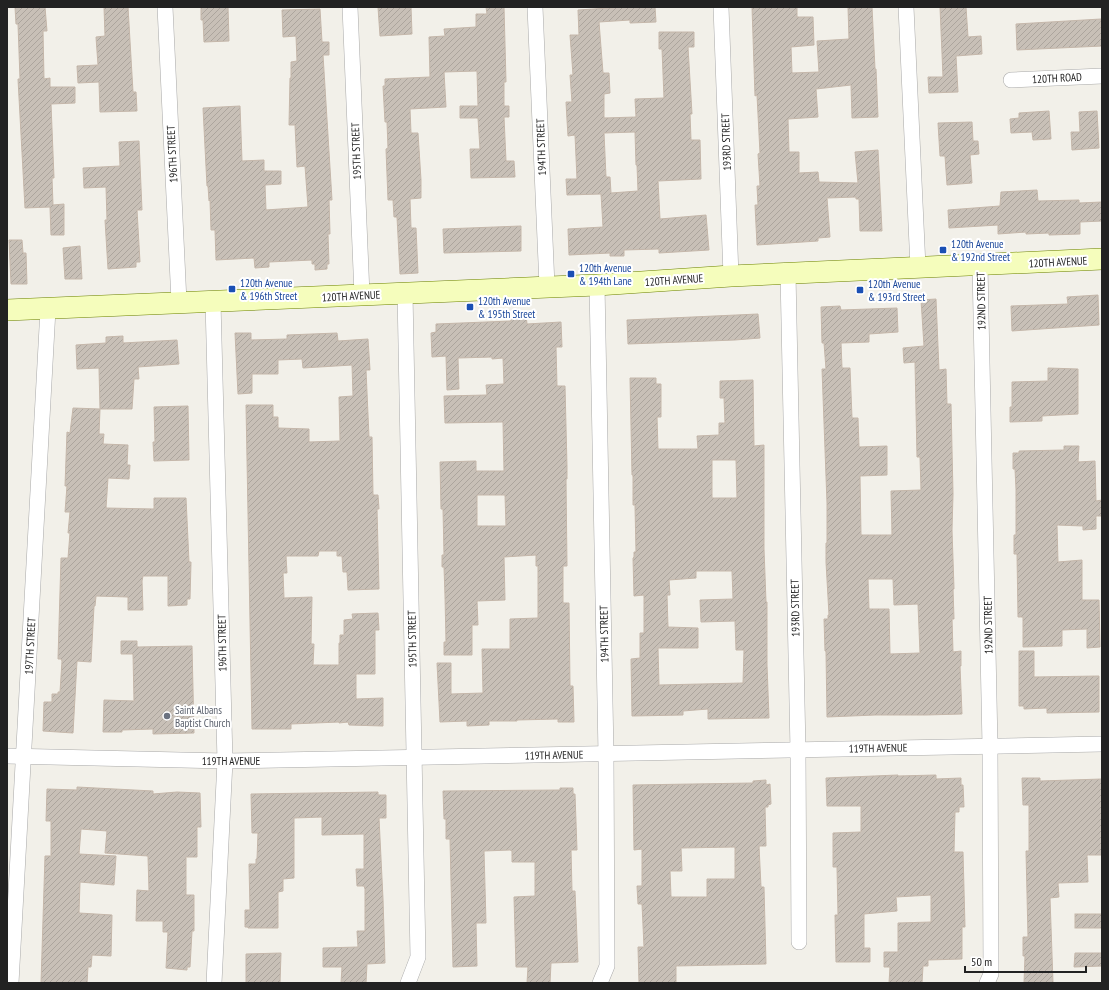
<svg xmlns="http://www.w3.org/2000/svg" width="1109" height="990" viewBox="0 0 1109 990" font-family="'PT Sans Narrow',sans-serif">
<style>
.building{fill:url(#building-hatch);stroke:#c5b7aa;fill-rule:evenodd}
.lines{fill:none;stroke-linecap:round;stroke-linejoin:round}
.street-casing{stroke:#a9a9a9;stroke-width:16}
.secondary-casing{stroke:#6c8200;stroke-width:22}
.street{stroke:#fff;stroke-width:15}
.secondary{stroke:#f5fdbc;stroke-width:21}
.transit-dot{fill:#1a4fb4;stroke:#fff;stroke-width:1.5}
.worship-dot{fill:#6b7280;stroke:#fff;stroke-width:1.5}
.labels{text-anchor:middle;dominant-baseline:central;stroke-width:4;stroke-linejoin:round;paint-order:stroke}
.street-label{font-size:11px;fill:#222;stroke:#fff}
.transit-label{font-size:11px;fill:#164399;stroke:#fff;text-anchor:start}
.worship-label{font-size:11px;fill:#5b616d;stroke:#fff;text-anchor:start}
</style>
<defs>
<pattern id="building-hatch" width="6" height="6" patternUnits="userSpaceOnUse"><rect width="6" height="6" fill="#c8c0b7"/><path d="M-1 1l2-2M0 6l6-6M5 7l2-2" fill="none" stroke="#aca59d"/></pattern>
</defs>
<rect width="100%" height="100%" fill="#f2f0e9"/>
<g class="building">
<polygon points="15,7 45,7 47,31 43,31 44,79 50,78 50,87 75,87 75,103 51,104 54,178 52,178 53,205 64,204 64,235 51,235 50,207 25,208 18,79 20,79 18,24 16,24"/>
<polygon points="104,7 128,7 133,92 136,92 137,111 100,112 99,82 78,83 77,66 98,65 96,37 105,36"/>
<polygon points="201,7 228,7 229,41 204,42 203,20 201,20"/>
<polygon points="378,7 411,7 412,34 380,36"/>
<polygon points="486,7 504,7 506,82 504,82 504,106 509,106 509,117 504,117 506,161 514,161 515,177 471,178 470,149 480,149 478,118 460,118 460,106 478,106 477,71 444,72 446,107 410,109 411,133 418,133 421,180 421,198 410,199 411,228 416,228 418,273 400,274 397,217 394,217 393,200 388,200 386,149 388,148 387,122 385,122 383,86 385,86 385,79 430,77 429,37 445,36 444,29 476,27 476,14 487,14"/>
<path d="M624 7H655L656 22 630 23V20L599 22 603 73H609L610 93 604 94V118L636 117 635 99 664 98 662 49H659V32H694V47H688L692 114H690L691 140H700L701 179 658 181 660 219 706 215 709 250 659 253V249L624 250V256H610V253L569 255 568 229 603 227 601 194 567 195 566 179H577L575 135 568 136 567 120 566 102H572L570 75H573L570 35H579L578 10ZM635 132 636 165H637L638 191 611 193 610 177H606L604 133Z"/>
<polygon points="752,7 797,7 797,17 813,17 814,45 791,47 792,73 819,72 817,41 849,39 848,7 872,7 875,69 876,69 878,117 852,118 851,85 816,89 818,117 788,119 789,152 799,152 799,173 818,172 819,182 858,183 855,152 878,150 882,231 860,231 859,199 856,199 856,197 827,198 830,237 818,238 818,241 757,245 755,205 758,205 757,186 760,186 758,154 760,153 757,95 755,96"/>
<polygon points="940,7 966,7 968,37 981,36 982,54 956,56 958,92 929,93 928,77 943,77"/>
<polygon points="320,9 322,42 329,42 329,55 323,55 332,200 329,200 330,234 328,234 329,264 327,264 327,269 315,270 315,264 312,264 312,260 269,262 269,267 255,268 254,258 216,260 215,230 211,230 210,200 209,201 208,186 207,186 203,108 240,106 242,161 264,160 264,171 281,171 281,184 265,185 266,210 308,207 305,166 297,167 295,125 289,125 290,78 291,78 291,62 297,61 296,36 283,37 282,10"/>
<polygon points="1101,19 1102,46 1017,50 1016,24"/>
<polygon points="1049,111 1051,139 1033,140 1032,132 1011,133 1010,119 1019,118 1019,113"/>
<polygon points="1097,111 1099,148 1072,150 1071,132 1080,132 1079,112"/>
<polygon points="972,122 973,141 978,141 979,154 970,155 972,183 947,185 945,156 940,156 938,123"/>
<polygon points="139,141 142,210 137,210 140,262 136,262 136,267 108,269 105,220 107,220 106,187 84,188 83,168 120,166 119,142"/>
<polygon points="1037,190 1038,201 1079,200 1079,203 1102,202 1102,221 1080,222 1080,234 1049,235 1049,233 1026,234 1026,232 998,234 998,225 949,228 948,210 1000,206 1001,192"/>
<polygon points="521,226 521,251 444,253 443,229"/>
<polygon points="9,240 22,240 23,253 26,253 27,284 11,284"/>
<polygon points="80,246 82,279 65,279 63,248"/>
<polygon points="1098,295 1099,325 1012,331 1011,306 1068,304 1067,297"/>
<path d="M936 299 939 370 946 369 947 404H951L953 494 952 530 954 589H953L954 619H952L953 652 961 651V666H960L962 714 926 715H875L827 717 826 651H825L824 619H828V615H829L826 562V543H827V503L822 369H826L824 343H822L821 307 840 306 841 310 897 308 898 332 869 334V342L841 343 842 368H850L852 418H858L859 447 887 446V475L860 476 861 535H892L891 491 921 490 920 457H917L915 362 904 363 903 348 924 346 921 300ZM868 579H893L894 605 918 604 920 653 890 654 889 609H869Z"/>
<polygon points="758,314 760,338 735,340 628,344 627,320"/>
<path d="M526 315 527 324 561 322 562 347H556L557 386H565L567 467V479H566L567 566H563V603H569L570 686H573L574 722H558V719L517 720V721H489V725L467 726V721L440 722 437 663H451V694L483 693 482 649H510V619L538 618V566H536V555L504 557 505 600 477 601 478 625H472V655H444V642H446L445 596 444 567H442V555H444L443 509H441L440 462 476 461V471H504L503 422 445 423 444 396 487 395 486 385 504 384 503 358 492 359V357L458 358 459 389 447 390 446 356 432 357 431 333 436 332V324L511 321 510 316ZM477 495H505L506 526H477Z"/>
<polygon points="235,333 251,333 251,340 287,339 287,335 337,333 338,341 368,339 370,370 366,370 369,437 372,437 373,495 378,495 379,509 377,509 379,589 348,590 347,572 343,572 342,556 337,556 337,551 319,551 318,556 286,556 287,573 283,573 284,598 312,597 311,644 314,644 313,665 339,665 339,643 340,643 340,635 344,635 344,620 353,619 352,614 378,613 379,630 375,630 375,674 356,674 356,699 383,698 383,726 349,725 348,722 339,723 339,722 291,724 291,729 252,729 246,405 273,405 273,417 278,417 278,428 309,429 309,442 340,441 339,397 353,396 352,365 303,368 302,359 278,360 278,374 252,374 252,393 238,394"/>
<polygon points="123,336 123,343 177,340 179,364 138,367 139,379 134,379 132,409 100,409 99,434 104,434 103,444 128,445 127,465 130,465 129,479 108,478 106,508 154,509 154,498 186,498 189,562 191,562 190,599 187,599 187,605 168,606 168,576 143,576 142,581 143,610 128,610 128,597 96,596 95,606 94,606 91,662 77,661 73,733 43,731 44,702 52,702 52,694 58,694 58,692 60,692 62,661 61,659 58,659 61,558 68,558 70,533 68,533 70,512 65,512 67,486 65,486 67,432 70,433 73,408 100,409 99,368 77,369 76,345 106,343 106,337"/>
<polygon points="1048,368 1078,369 1078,414 1042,416 1042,421 1010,422 1010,407 1012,407 1012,382 1048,381"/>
<path d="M630 378H656V384H661V417H657L658 449H698L697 436 719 435V423H725L724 398H720V381L753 380 754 446 764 445V549L766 602H767V665L769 718 708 719V709L683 711V715L632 716 631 659 640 658V633H644V595L634 596 633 558 634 557V552H636L635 505H633V475H632ZM712 460H736L737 498H712ZM696 571H732L733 599 700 600 701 622 735 621 736 650H744L743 683 659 685 658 648H698V628L668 627 667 595H670L669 580 696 578Z"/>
<polygon points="188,406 189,460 154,461 153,442 155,442 154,407"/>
<polygon points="1064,446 1079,446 1078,462 1095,461 1096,501 1102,500 1102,516 1096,516 1096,529 1083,530 1083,526 1057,525 1058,562 1082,560 1082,600 1099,600 1100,647 1087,648 1087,629 1062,630 1062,646 1023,647 1023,617 1018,617 1017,554 1014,554 1014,535 1016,535 1016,489 1015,469 1013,469 1013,453 1019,453 1019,451 1064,450"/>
<polygon points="121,641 137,641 137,647 192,646 194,733 153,734 153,729 122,730 122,732 103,732 104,700 134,701 133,654 121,654"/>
<polygon points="1019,651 1034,651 1034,677 1099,676 1099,712 1047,713 1047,708 1024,709 1024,706 1019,706"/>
<polygon points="898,775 898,776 936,775 936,779 961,778 961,785 963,785 964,807 959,807 959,812 955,812 954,852 963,852 965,927 962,927 962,959 928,960 928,966 923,966 922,983 889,983 890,967 884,967 884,952 898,952 898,923 931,922 931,895 896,897 897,911 864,914 864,948 870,948 870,962 836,962 835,915 838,915 837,867 833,867 833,833 861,832 861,806 827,806 826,778"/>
<polygon points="1022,778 1040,778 1040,781 1102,779 1102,855 1087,855 1088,882 1058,883 1059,897 1050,898 1053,983 1024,983 1025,956 1023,956 1023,937 1028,937 1026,851 1029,851 1029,805 1023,805"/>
<path d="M766 780V785L770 784 771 804 768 805V807H765L766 846H759L761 887H764L766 964 676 966V983H639L638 947H644L642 904H638L637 886H642V849L634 850 633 785 753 783V781ZM735 847V879H707V897H671L670 871H682L681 848Z"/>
<polygon points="77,787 153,791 153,794 177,792 200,793 201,827 197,827 197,857 186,857 186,895 194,895 194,931 192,931 190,967 187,967 187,970 166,968 168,932 163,932 163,921 136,921 137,890 149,891 148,856 105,853 107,831 81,829 79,854 116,856 114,885 80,882 79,913 112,915 111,956 92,955 91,967 88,967 87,983 41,983 45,856 51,856 51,821 46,821 47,789 77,790"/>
<polygon points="560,788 573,788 573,794 575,794 577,850 571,850 572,891 575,891 578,962 551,963 550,983 527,983 528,967 516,967 514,897 535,896 535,862 512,862 512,851 510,850 484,851 486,923 476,923 477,966 453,967 450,839 446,839 446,819 444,819 443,791 560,790"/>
<polygon points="378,792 378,795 386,795 386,818 379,818 383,899 385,963 367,964 366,983 341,983 342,967 323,967 323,948 358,947 357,931 365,931 365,889 364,886 357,886 356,869 364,869 364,834 322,835 322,817 294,818 294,878 283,879 283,891 278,892 278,928 248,928 248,927 245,927 245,910 250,910 249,864 256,864 256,859 257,859 258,833 252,833 251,794"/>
<rect x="1075" y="914" width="27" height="14"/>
<polygon points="281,953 280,983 246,983 246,954"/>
<polygon points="1075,953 1102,953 1102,966 1074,967"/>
</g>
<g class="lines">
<defs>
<g id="street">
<polyline points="165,7 179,302"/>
<polyline points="350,7 362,295"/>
<polyline points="535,7 547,286"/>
<polyline points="721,7 731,276"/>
<polyline points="906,7 918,267"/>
<polyline points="1011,80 1102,76"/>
<polyline points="980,266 990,746 991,974 987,983"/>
<polyline points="788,274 798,750 799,942"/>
<polyline points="597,285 606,754 607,966 600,983"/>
<polyline points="405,293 418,957 408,983"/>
<polyline points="213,302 225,761 214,983"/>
<polyline points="7,756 225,761 1102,744"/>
<polyline points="11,983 48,309"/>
</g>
<polyline id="secondary" points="7,310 597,285 731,276 1102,259"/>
</defs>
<use href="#street" class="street-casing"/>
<use href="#secondary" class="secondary-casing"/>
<use href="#street" class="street"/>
<use href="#secondary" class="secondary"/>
</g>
<g class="transit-dot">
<rect x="939" y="246" width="8" height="8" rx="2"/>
<rect x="567" y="270" width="8" height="8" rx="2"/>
<rect x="228" y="285" width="8" height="8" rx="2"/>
<rect x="856" y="286" width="8" height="8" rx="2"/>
<rect x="466" y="303" width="8" height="8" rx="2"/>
</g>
<circle class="worship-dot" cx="167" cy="716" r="4"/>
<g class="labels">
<g class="street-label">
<text transform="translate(1057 78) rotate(-3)">120TH ROAD</text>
<text transform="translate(726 142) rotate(-92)">193RD STREET</text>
<text transform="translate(541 147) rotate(-92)">194TH STREET</text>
<text transform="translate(356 151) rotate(-92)">195TH STREET</text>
<text transform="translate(172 154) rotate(-93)">196TH STREET</text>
<text transform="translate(1058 262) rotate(-3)">120TH AVENUE</text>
<text transform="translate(674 280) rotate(-4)">120TH AVENUE</text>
<text transform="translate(351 296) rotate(-3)">120TH AVENUE</text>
<text transform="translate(981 301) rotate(-91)">192ND STREET</text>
<text transform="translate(795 608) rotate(-91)">193RD STREET</text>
<text transform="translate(988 625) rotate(-91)">192ND STREET</text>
<text transform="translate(604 634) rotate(-91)">194TH STREET</text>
<text transform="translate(412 639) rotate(-91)">195TH STREET</text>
<text transform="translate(222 643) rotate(-91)">196TH STREET</text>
<text transform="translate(30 646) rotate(-87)">197TH STREET</text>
<text transform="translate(878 748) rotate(-1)">119TH AVENUE</text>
<text transform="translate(554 755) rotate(-1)">119TH AVENUE</text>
<text x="231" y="761">119TH AVENUE</text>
</g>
<g class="transit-label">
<text x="951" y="244">120th Avenue<tspan x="951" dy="13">&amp; 192nd Street</tspan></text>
<text x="579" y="268">120th Avenue<tspan x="579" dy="13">&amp; 194th Lane</tspan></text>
<text x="240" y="283">120th Avenue<tspan x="240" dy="13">&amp; 196th Street</tspan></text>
<text x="868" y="284">120th Avenue<tspan x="868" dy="13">&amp; 193rd Street</tspan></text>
<text x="478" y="301">120th Avenue<tspan x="478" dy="13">&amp; 195th Street</tspan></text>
</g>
<g class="worship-label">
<text x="175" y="710">Saint Albans<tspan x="175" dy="13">Baptist Church</tspan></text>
</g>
</g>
<rect width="1109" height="990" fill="none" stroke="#222222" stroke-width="16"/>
<path d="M965 966v6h121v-6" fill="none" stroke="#222222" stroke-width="2"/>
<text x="971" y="966" font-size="12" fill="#222222" stroke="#ffffff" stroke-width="3" paint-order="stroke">50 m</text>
</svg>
